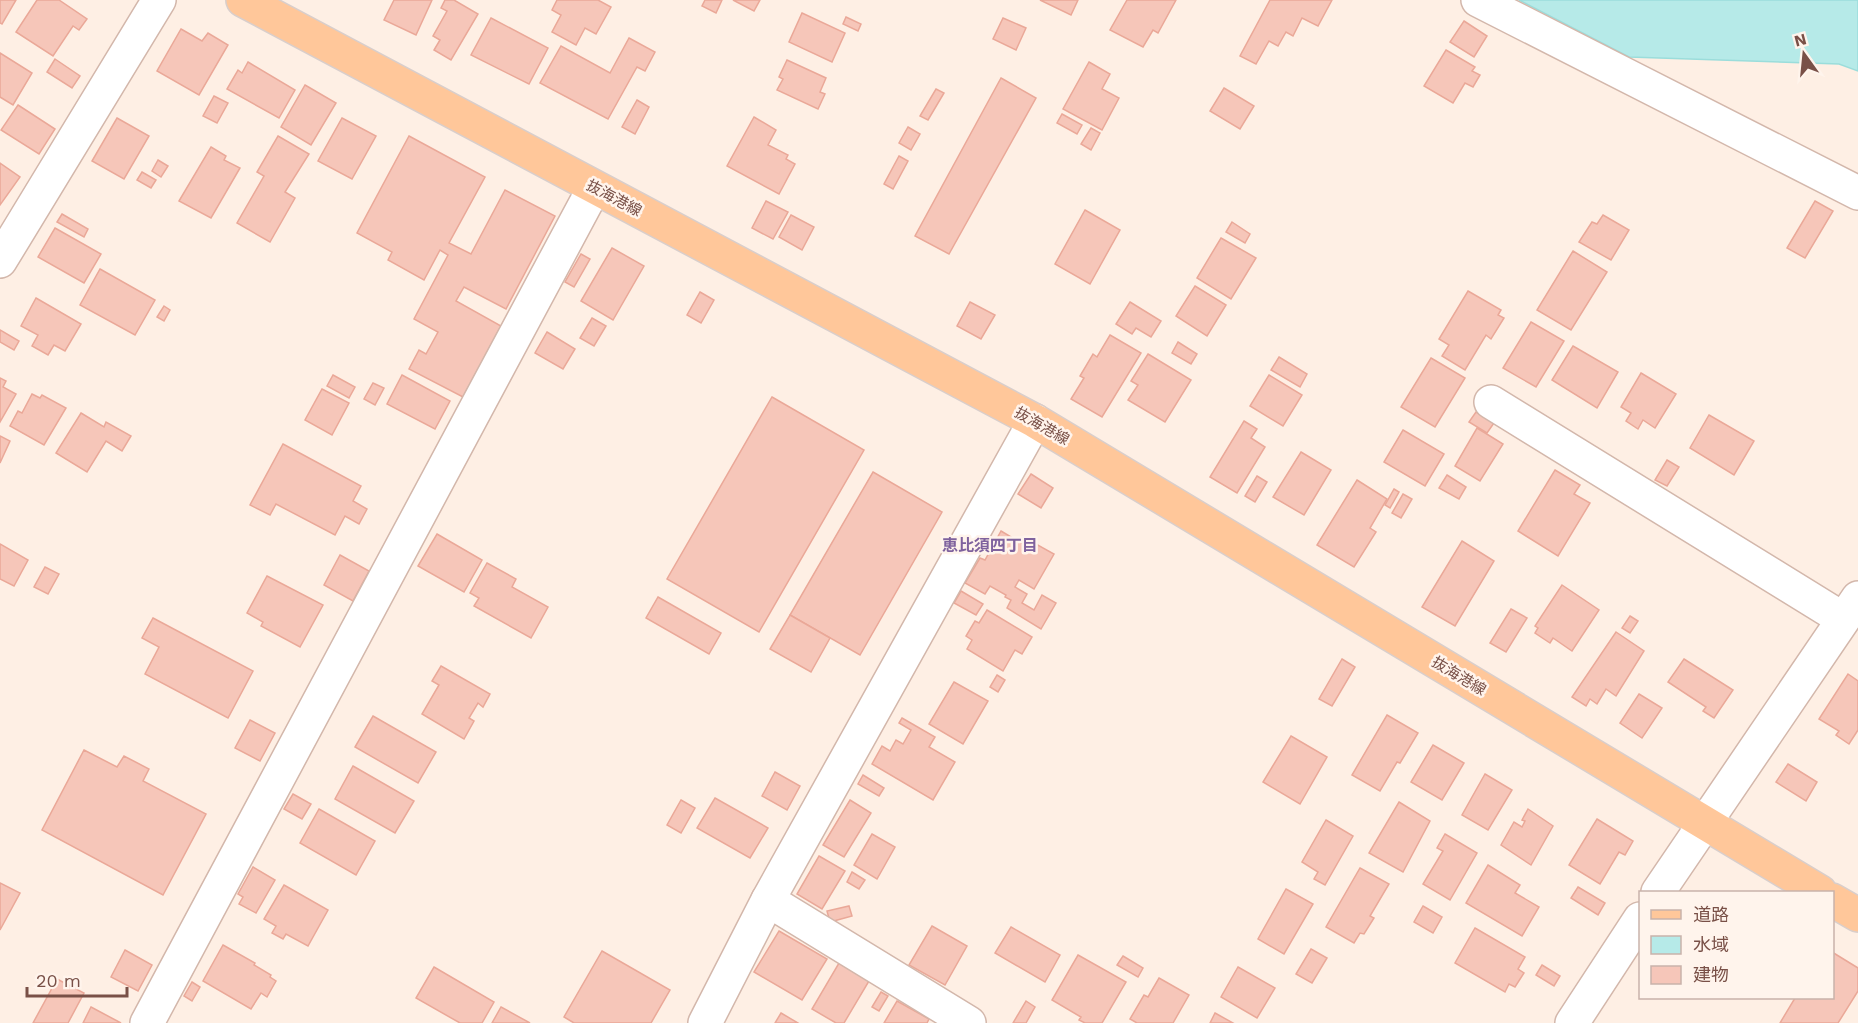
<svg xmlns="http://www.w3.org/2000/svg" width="1858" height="1023" viewBox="0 0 1858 1023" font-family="'Work Sans','Noto Sans JP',sans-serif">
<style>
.water{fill:#b6eae8;stroke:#9bdddb;stroke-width:1.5}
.building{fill:#f6c6b9;stroke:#eaa898;stroke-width:1.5}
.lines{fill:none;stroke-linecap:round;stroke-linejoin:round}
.minor-casing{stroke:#d3b7ab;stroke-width:36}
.major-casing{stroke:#d9cecb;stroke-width:36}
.minor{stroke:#fff;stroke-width:33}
.major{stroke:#ffc79a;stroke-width:33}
.labels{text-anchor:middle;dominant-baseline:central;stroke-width:5;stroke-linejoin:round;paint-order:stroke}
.street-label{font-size:15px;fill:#795047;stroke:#fff4ec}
.neighbourhood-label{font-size:16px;font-weight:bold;fill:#7f629e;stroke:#fff4ec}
</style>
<rect width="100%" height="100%" fill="#feefe4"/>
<polygon class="water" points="1519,0 1858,0 1858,71 1839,64 1629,57"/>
<g class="building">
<polygon points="0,0 16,0 2,24 0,23"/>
<polygon points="37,0 59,0 87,19 79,30 73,26 53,56 16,32"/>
<polygon points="394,0 432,0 416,35 384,20"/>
<polygon points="445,0 454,0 478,14 451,60 434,50 440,40 433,36 447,11 441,8"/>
<polygon points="557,0 598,0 611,7 596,34 585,28 576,45 552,32 561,15 552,10"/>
<polygon points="705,0 722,0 716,13 702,6"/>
<polygon points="733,0 760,0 754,11"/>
<polygon points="1040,0 1078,0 1071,15"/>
<polygon points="1127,0 1176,0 1158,33 1153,30 1143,47 1110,30"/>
<polygon points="1270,0 1332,0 1318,26 1302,18 1293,36 1286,32 1278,46 1269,41 1256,64 1240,56"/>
<polygon points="802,13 845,33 832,62 789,42"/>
<polygon points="846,17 861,24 858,31 843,24"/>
<polygon points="491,18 548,48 529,84 471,55"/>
<polygon points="1003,18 1026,28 1016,50 993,39"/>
<polygon points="1464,21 1487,36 1474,57 1450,42"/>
<polygon points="181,29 202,41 208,33 228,45 199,95 157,71"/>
<polygon points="629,38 655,52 645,71 637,67 608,119 540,83 561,46 610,73"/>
<polygon points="1446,50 1475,67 1472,71 1480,75 1473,87 1465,83 1453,103 1424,86"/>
<polygon points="0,53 32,73 13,105 0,97"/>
<polygon points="55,59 80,76 72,88 47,72"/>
<polygon points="787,60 826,78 820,92 825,94 818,109 777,90 783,79 779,77"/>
<polygon points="248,62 295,90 279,118 227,89 238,70 242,73"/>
<polygon points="1089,62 1110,74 1102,89 1119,98 1102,130 1063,109"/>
<polygon points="1001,78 1036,98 949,254 915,236"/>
<polygon points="305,85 336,103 311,145 281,127"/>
<polygon points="1224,88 1254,106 1240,129 1210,111"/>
<polygon points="936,89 944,93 928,120 920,116"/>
<polygon points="214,96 228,103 217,123 203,116"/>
<polygon points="637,100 649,107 635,134 622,127"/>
<polygon points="18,105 55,129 39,154 1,130"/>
<polygon points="1062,114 1082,125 1077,134 1057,123"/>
<polygon points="754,117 776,130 768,145 788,155 786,159 795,164 779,194 727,166"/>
<polygon points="117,118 149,136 124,179 92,161"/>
<polygon points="342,118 376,136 352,179 318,161"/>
<polygon points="908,127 920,134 911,150 899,143"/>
<polygon points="1091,128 1100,133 1091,150 1081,144"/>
<polygon points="278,136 309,154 285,192 295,198 270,242 237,223 264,176 257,172"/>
<polygon points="409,136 485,177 449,243 471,254 505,190 555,216 506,309 464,287 456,301 501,326 463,397 409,369 419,350 426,354 438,332 414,319 448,255 440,250 424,280 388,260 392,252 357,233"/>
<polygon points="211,147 226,156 224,160 240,168 211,218 179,201"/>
<polygon points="899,156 908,161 893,189 884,184"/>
<polygon points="158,160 168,166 161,177 152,171"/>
<polygon points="0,163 20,177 0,205"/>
<polygon points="142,172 156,180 151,188 137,180"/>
<polygon points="766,201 788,212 773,239 752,228"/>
<polygon points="1815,201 1833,211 1805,258 1787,248"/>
<polygon points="1085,210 1120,230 1090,284 1055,264"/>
<polygon points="62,214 88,229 84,237 57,222"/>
<polygon points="791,215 814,227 802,250 779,237"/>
<polygon points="1603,215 1629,230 1611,260 1579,242 1592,222 1597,224"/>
<polygon points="1232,222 1250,234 1245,243 1226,232"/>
<polygon points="55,228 101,254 84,283 38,257"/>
<polygon points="1221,238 1256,258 1231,299 1197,278"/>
<polygon points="612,248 644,266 613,320 581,301"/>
<polygon points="1573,251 1607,272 1571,330 1537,310"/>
<polygon points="581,254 590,259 574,287 565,282"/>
<polygon points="100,269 155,300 135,335 80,305"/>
<polygon points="1195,286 1226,305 1207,336 1176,316"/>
<polygon points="1468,291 1501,310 1498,315 1504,318 1491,339 1486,335 1465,370 1442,356 1449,345 1439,339"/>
<polygon points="700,292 714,300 701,323 687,315"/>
<polygon points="36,298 81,324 65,351 54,345 48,355 32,346 38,335 21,326"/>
<polygon points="970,302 995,315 981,339 957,326"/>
<polygon points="1130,302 1161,321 1151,337 1136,328 1132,334 1116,324"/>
<polygon points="164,306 170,310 164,321 157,317"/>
<polygon points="592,318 606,326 594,346 580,338"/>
<polygon points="1531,322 1564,341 1536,387 1503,368"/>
<polygon points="0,330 19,341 14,350 0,342"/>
<polygon points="547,332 575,349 563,369 535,353"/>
<polygon points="1110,335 1141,353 1102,417 1071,399 1084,378 1080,376 1093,354 1097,357"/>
<polygon points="1178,342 1197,354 1191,364 1172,353"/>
<polygon points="1573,346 1618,372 1597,408 1552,380"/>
<polygon points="1148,354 1191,380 1165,422 1128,400 1138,385 1131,381"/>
<polygon points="1279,357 1307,374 1300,387 1271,370"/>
<polygon points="1431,358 1465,378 1435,427 1401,407"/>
<polygon points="1641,373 1676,394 1655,428 1643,420 1638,429 1626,421 1631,413 1621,407"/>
<polygon points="333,375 355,387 349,398 327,386"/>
<polygon points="402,375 450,401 435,429 387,404"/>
<polygon points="1269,375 1302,395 1283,426 1250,406"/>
<polygon points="0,378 6,381 3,387 16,394 0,422"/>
<polygon points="373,383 384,388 375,405 364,399"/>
<polygon points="322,389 349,403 332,435 305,420"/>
<polygon points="32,394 40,398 42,395 66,408 44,445 10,426 18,411 22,413"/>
<polygon points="772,397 864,450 759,632 667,579"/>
<polygon points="1476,412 1494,423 1487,433 1469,422"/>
<polygon points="81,413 104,427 106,422 131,436 122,451 106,441 87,472 56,453"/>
<polygon points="1709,415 1754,441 1734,475 1690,448"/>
<polygon points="1244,421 1257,429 1251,438 1265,447 1237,493 1210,477"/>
<polygon points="1477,428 1503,444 1480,481 1455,466"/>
<polygon points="1403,430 1444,454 1425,486 1384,462"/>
<polygon points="0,436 10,441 0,463"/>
<polygon points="283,444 361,486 353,501 367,509 359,524 345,516 335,535 276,504 270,515 250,505"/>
<polygon points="1301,452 1331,470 1304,515 1273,497"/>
<polygon points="1667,460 1679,467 1667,486 1655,480"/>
<polygon points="1555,470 1580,485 1574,494 1590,503 1558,556 1518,531"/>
<polygon points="873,472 942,512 860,655 790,615"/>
<polygon points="1031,474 1053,488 1041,508 1018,494"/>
<polygon points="1447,475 1466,487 1459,499 1439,488"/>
<polygon points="1257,476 1267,482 1255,502 1245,496"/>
<polygon points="1357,480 1387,499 1370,528 1376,532 1354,567 1317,545"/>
<polygon points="1394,489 1399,492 1390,508 1385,505"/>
<polygon points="1403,494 1412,499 1401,518 1392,513"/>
<polygon points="1001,531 1033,550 1036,544 1054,554 1034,589 1019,580 1015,587 1027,594 1022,603 1034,610 1042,595 1056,603 1041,629 1007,608 1011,600 1005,597 1006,595 990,586 985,594 965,583 980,558 985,560"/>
<polygon points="437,534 482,560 464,592 418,566"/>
<polygon points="1462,541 1494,561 1455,626 1422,607"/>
<polygon points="0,544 28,560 14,586 0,579"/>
<polygon points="340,555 369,571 353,601 324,585"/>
<polygon points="487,563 516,579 512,587 548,607 531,638 474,606 479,598 470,593"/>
<polygon points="45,567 59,574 48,594 34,587"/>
<polygon points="267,576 323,605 300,647 261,626 263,622 247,613"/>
<polygon points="1562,585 1599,610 1572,651 1553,638 1550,643 1535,633 1538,628 1535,626"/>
<polygon points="961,591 983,604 976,615 954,603"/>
<polygon points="658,597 721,633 709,654 646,618"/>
<polygon points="1511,609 1527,618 1506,652 1490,643"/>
<polygon points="987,610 1032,637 1022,654 1015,650 1003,671 967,649 972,640 966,636 975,621 979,623"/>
<polygon points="790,615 830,638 811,672 770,649"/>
<polygon points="1630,616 1638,621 1630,633 1622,628"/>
<polygon points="153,618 253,671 228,718 145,674 159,647 142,638"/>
<polygon points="1616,632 1644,651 1616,696 1606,689 1597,704 1590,699 1586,706 1572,697"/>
<polygon points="1342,659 1355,667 1332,706 1319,699"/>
<polygon points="1684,659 1733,690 1714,718 1703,711 1706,707 1668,682"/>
<polygon points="441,666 490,694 483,707 478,703 469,718 474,721 464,739 422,714 439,685 432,681"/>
<polygon points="1848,674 1858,681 1858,730 1849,744 1836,735 1839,731 1819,719"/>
<polygon points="997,675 1005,680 998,692 990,687"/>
<polygon points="954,682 988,701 963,744 929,724"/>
<polygon points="1639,694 1662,708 1642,738 1620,723"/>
<polygon points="1387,715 1418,733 1400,763 1397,762 1380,791 1352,775"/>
<polygon points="373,716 436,752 418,783 355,747"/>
<polygon points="902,718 935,737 929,747 955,762 933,800 872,764 882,746 890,751 896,740 903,744 911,730 899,723"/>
<polygon points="250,720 275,733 260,761 235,748"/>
<polygon points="1291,736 1327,757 1300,804 1263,782"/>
<polygon points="1433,745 1464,763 1442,800 1411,782"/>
<polygon points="84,750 117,767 124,756 149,769 143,781 206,814 163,895 42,830"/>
<polygon points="1788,764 1817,782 1806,801 1776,782"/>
<polygon points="353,766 414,801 395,833 335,799"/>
<polygon points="775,772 800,786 787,810 762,796"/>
<polygon points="1485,774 1512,790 1488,830 1462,815"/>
<polygon points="863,775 884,788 879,796 858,784"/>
<polygon points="293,794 311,804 302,819 284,809"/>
<polygon points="715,798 768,828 750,858 697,828"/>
<polygon points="681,800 695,808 681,833 667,825"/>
<polygon points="850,800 871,813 844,857 823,845"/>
<polygon points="1399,802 1430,821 1403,872 1369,853"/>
<polygon points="319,809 375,841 356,875 300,843"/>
<polygon points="1528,809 1553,826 1531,865 1501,845 1514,822 1522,827 1525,821 1522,820"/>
<polygon points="1597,819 1633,841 1625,855 1619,852 1600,884 1569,865"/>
<polygon points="1326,820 1353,836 1325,885 1314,879 1318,872 1302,862"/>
<polygon points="872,834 895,847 877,879 854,865"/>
<polygon points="1445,834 1477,853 1450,900 1423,884 1443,851 1437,848"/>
<polygon points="819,856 845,871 822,909 797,894"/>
<polygon points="1488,865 1520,885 1515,893 1539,907 1522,936 1466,903"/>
<polygon points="253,867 275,880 256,913 239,904 243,897 238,894"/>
<polygon points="1360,868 1389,884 1370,916 1374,918 1364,934 1360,933 1354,943 1326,927"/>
<polygon points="852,872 865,880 859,889 847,882"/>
<polygon points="0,883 20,893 0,930"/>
<polygon points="284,885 328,910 308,946 286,934 283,939 272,933 276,926 264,919"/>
<polygon points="1578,887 1605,903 1598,915 1571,898"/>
<polygon points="1286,889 1313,904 1284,954 1258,939"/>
<polygon points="849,906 852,916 830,922 827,911"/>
<polygon points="1423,906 1442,917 1433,933 1414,922"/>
<polygon points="932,926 967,946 945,985 909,965"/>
<polygon points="1011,927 1060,955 1045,982 995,953"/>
<polygon points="1475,928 1525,957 1518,969 1524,973 1515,987 1509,984 1505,992 1455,963"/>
<polygon points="779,931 827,959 802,1000 754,972"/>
<polygon points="223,945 255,963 254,965 271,975 270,977 276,981 267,997 261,993 251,1009 203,981"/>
<polygon points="1311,949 1327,958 1312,983 1296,974"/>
<polygon points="125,950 152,965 138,991 111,977"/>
<polygon points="602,951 670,990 651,1023 574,1023 564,1017"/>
<polygon points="1832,952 1858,968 1858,991 1838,1023 1780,1023 1795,998 1832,998"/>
<polygon points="1078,955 1126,982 1102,1023 1085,1023 1079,1020 1081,1017 1052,1000"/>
<polygon points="1123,956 1143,968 1138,977 1117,965"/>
<polygon points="839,963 869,981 844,1023 836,1023 812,1009"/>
<polygon points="1542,965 1560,976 1554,986 1536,975"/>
<polygon points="434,967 494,1002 482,1023 460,1023 416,998"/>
<polygon points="1238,967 1275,988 1257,1018 1221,997"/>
<polygon points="1159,978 1189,995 1173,1023 1137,1023 1130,1019 1144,995 1148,997"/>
<polygon points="57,979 84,993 68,1023 33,1023"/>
<polygon points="192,982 200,987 192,1001 184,996"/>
<polygon points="881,992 888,996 879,1011 872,1007"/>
<polygon points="897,1001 929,1019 927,1023 884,1023"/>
<polygon points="1026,1001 1035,1007 1026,1023 1013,1023"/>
<polygon points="91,1007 121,1023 83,1023"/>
<polygon points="501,1007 530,1023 492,1023"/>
<polygon points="781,1013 798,1023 775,1023"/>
<polygon points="1215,1013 1233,1023 1210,1023"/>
</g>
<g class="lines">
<defs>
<g id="minor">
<polyline points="1478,0 1858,193"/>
<polyline points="0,261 159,0"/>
<polyline points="1491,402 1843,619"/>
<polyline points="1658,892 1858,598"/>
<polyline points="768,900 969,1023"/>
<polyline points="147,1023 594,188"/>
<polyline points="705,1023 768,900 1035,421"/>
<polyline points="1572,1023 1640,919"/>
</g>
<g id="major">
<polyline points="243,0 1035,421 1820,892"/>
<polyline points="1832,900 1858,915"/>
</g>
</defs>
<use href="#minor" class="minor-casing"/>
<use href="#major" class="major-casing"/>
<use href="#minor" class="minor"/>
<use href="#major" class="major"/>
</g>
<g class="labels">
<g class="street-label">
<text transform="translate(614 198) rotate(28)">抜海港線</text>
<text transform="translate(1042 426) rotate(30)">抜海港線</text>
<text transform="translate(1459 676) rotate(31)">抜海港線</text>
</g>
<g class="neighbourhood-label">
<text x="990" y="545">恵比須四丁目</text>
</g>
</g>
<rect x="1639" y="891" width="195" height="108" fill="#fff4ec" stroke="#c9b2aa" stroke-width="1.5"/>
<rect x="1651" y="910" width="30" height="9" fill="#ffc79a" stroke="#c9b2aa" stroke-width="1.5"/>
<text x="1693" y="921" font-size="18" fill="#795047">道路</text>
<rect x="1651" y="936" width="30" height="18" fill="#b6eae8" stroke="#c9b2aa" stroke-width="1.5"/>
<text x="1693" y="951" font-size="18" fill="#795047">水域</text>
<rect x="1651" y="966" width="30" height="18" fill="#f6c6b9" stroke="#c9b2aa" stroke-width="1.5"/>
<text x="1693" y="981" font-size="18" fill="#795047">建物</text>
<g transform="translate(1804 54) rotate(345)" stroke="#fff4ec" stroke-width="4.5" paint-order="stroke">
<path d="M0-4.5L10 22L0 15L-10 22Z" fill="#795047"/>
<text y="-9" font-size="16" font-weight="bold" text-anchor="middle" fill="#795047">N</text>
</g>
<path d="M27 987v9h100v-9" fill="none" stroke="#795047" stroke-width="3"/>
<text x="36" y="987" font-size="18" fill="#795047" stroke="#fff4ec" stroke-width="4.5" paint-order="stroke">20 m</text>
</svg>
